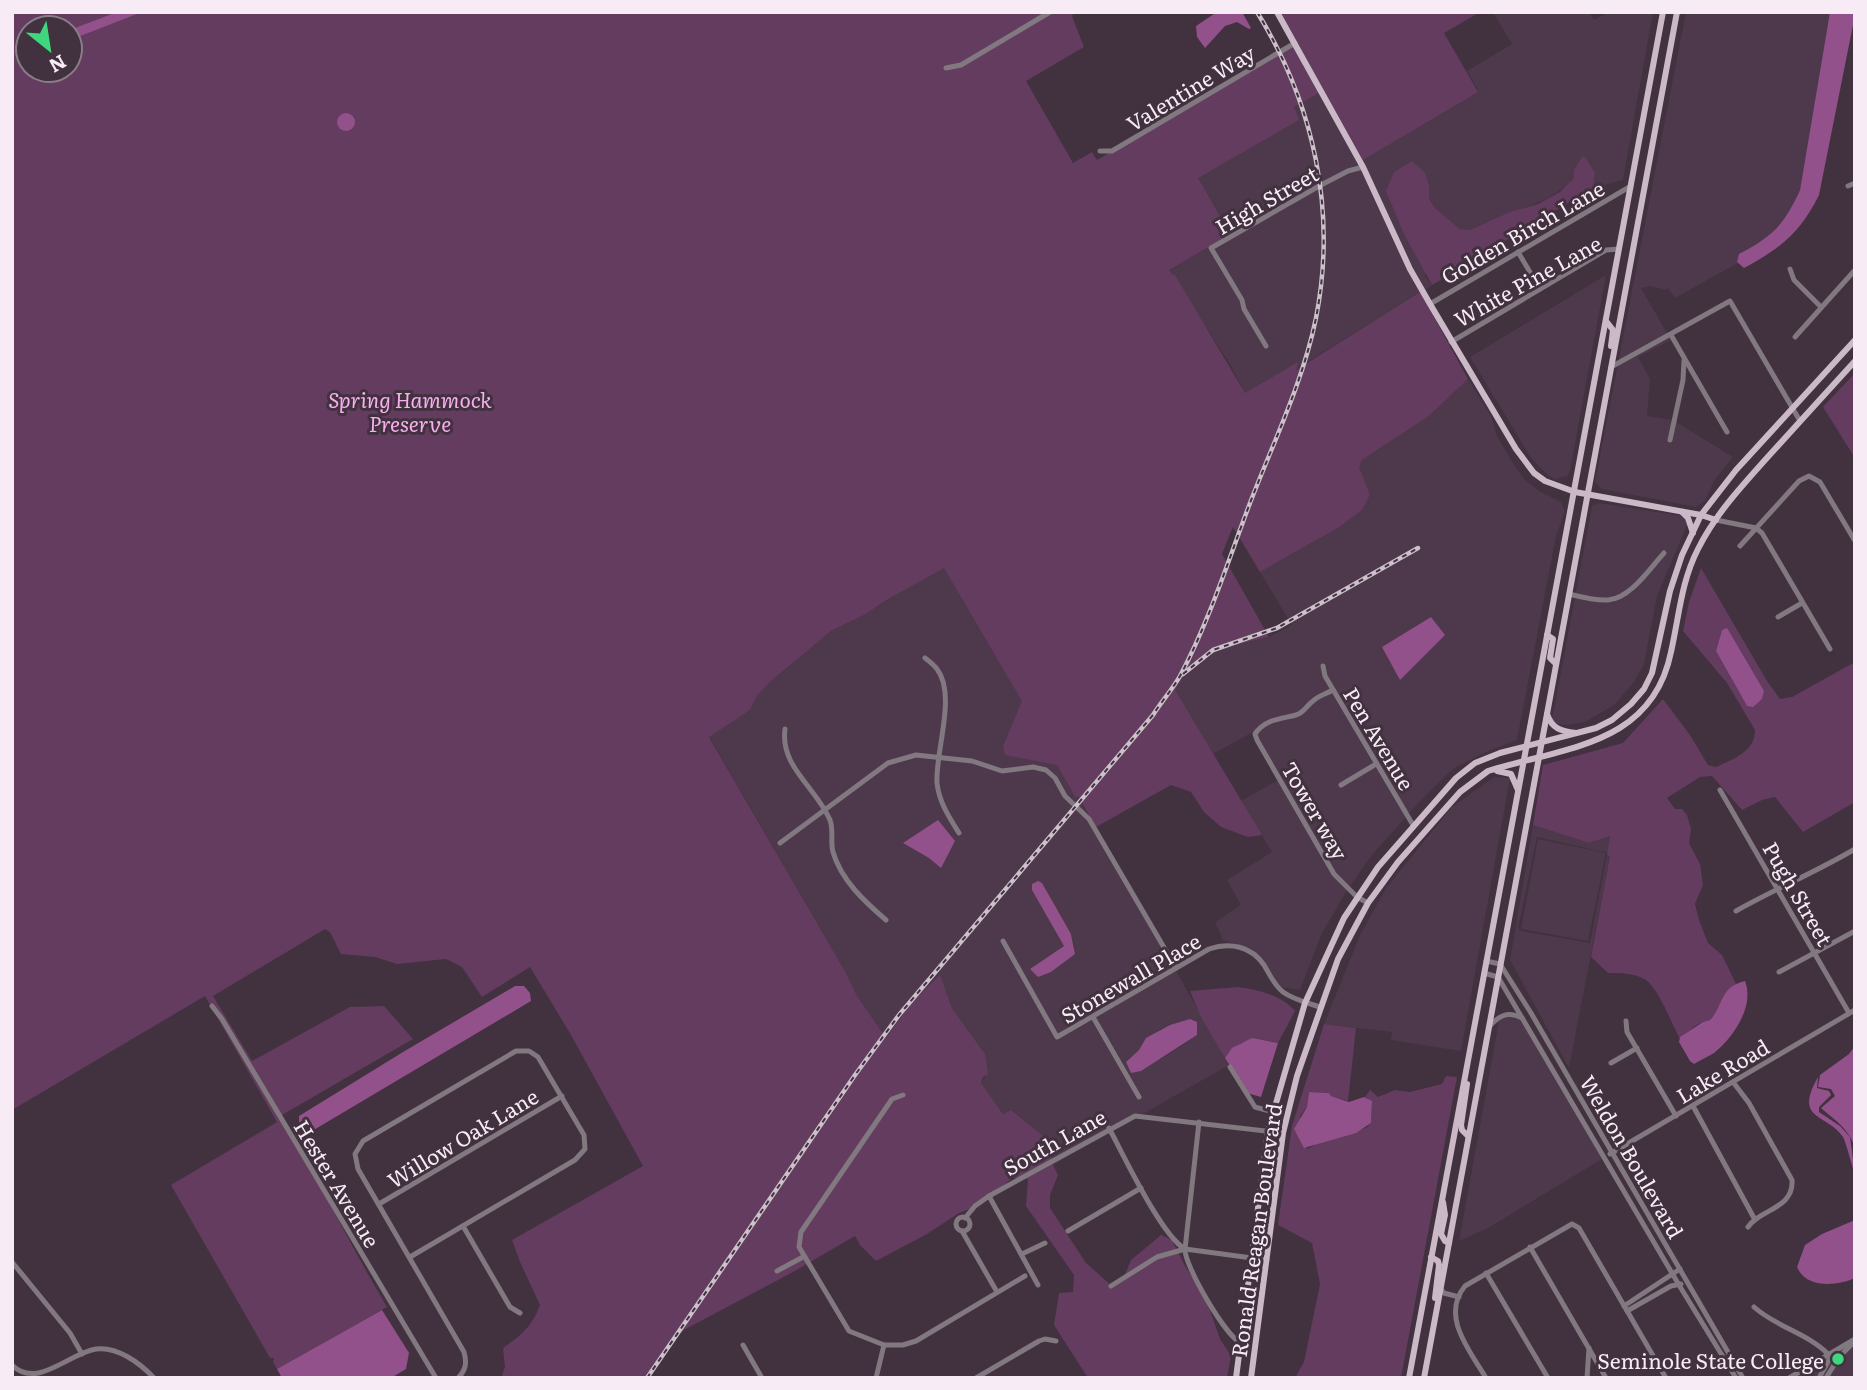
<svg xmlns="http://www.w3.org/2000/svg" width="1867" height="1390" viewBox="0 0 1867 1390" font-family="Literata,serif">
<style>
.built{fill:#4e384b;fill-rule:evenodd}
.green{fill:#643c5f;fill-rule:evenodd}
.water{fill:#92518a}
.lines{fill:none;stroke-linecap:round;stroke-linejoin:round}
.minor{stroke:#817880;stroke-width:5}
.major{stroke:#cbb9c8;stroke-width:6}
.rail-casing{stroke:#ccc0ca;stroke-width:4.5}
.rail{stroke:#42313f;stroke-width:2;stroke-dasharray:5;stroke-linecap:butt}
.poi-dot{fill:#3fd77d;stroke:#42313f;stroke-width:2.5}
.labels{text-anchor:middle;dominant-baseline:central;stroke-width:6;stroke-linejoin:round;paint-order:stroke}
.street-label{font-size:21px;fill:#f7ecf5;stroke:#42313f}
.park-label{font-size:21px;font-style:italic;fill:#f7aeed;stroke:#42313f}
.poi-label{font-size:21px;fill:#f7ecf5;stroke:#42313f;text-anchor:end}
</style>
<rect width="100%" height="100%" fill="#42313f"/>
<g class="built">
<polygon points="1493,12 1589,12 1594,20 1609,12 1653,12 1623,180 1593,188 1595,173 1574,170 1574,178 1569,184 1549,198 1470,230 1460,229 1434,207 1429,198 1429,185 1425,276 1432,285 1425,290 1398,238 1363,160 1478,90 1467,71 1512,44"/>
<polygon points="1686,12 1830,12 1800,190 1787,217 1762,242 1739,254 1738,263 1675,298 1668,288 1665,290 1651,286 1641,288 1671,340 1638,357 1650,379 1647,416 1673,420 1733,457 1714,481 1705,501 1696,507 1602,489 1595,482"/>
<polygon points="1320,92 1360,164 1393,240 1420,292 1248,399 1231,366 1168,268 1192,167"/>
<polygon points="1606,275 1570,471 1567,476 1556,479 1549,476 1531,458 1470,357"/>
<path d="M1468 379 1491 416 1497 436 1513 463 1525 480 1539 491 1561 502 1565 512 1556 536 1517 740 1488 751 1454 768 1423 798 1371 856 1346 892 1322 933 1300 990 1281 987 1246 948 1223 940 1215 922 1241 905 1227 880 1272 852 1241 801 1280 779 1253 732 1213 754 1174 690 1184 673 1217 650 1269 637 1292 625 1260 572 1338 528 1362 510 1370 495 1358 467 1362 460 1429 416ZM1431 617 1444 635 1418 661 1382 647Z"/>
<polygon points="1599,503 1682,516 1688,523 1657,596 1644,664 1634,682 1614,705 1585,722 1567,725 1555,724 1552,720 1592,506"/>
<path d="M948 566 1023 700 1003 746 1060 765 1229 1065 1053 1165 1046 1138 1011 1110 1003 1114 981 1083 987 1073 985 1054 952 1008 940 976 912 1002 886 1039 857 996 846 973 709 736 750 710 757 696 771 681 831 631 866 614 920 577ZM955 841 929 858 904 842ZM1038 882 1042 884 1071 934 1074 945 1075 954 1051 972 1031 968 1064 946ZM1190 1019 1197 1035 1183 1045 1161 1059 1126 1062 1161 1029Z"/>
<polygon points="1494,777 1510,778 1461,1051 1391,1040 1392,1032 1324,1024 1361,933 1387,887 1452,807"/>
<polygon points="1533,825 1589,843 1610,836 1608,853 1537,837 1518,928 1521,931 1590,943 1607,855 1610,856 1569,1068 1510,960"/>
<polygon points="1538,839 1606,853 1588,941 1521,929"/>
<polygon points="1507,1017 1521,1020 1602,1159 1488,1228 1459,1241 1499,1021"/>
<polygon points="1855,1339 1855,1378 1789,1378"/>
</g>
<g class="green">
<path d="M12 12H1074L1072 16 1084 47 1026 81 1073 163 1092 152 1097 160 1293 44 1319 93 1294 107 1299 120 1198 178 1230 234 1169 270 1173 275H1175L1245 393 1298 362 1296 370 1420 292 1468 379 1429 416 1362 460 1359 467 1370 495 1362 510 1338 528 1260 572 1233 527 1222 554 1269 637C1228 647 1197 651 1175 690L1262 835 1248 837 1221 827 1204 812 1191 792 1171 785 1096 827 1078 796 1076 798 1057 765 1005 755 1003 746 1022 701 944 568 888 599 866 614 831 631 771 681 757 696 750 710 709 737 846 973 857 996 886 1038 912 1002 940 975 952 1008 985 1054 988 1074 983 1077 981 1083 1003 1114 1011 1110 1046 1138 1053 1165 1058 1175 1050 1195V1208L1086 1263 1112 1286 1122 1282 1131 1260 1161 1235 1172 1240 1185 1266 1205 1296 1220 1339 1231 1356 1227 1378H1088L1054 1325 1059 1293 1073 1292 1074 1275 1026 1206 1028 1179 1012 1178 982 1204 959 1213 927 1234 876 1261 860 1245 855 1236 793 1272 680 1332 648 1378H501L505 1367 503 1348C522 1335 532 1326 540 1305L520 1262 512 1240 643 1166 571 1035 530 967 482 997 462 967 446 959 397 964 375 957 341 954 330 932 325 929 213 996 252 1061 350 1007 384 1006 413 1039 282 1115C318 1179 350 1245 387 1307L277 1369 273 1362 274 1358H270L171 1185 277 1122 205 996 12 1110ZM28 28H70V70H28Z"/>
<polygon points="1280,12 1480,12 1444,33 1478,92 1363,160"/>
<polygon points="1582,157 1585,157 1595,173 1593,188 1432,285 1404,234 1386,191 1394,172 1412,161 1425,173 1429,185 1429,198 1434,207 1460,229 1470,230 1510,212 1538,204 1560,192 1574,178 1574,170"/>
<polygon points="1855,373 1855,458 1823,407"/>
<path d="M1701 568 1767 681 1780 699 1792 697 1855 662V802L1803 832 1775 797 1762 800 1742 810 1712 776 1700 777 1667 798 1675 809H1682L1687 815 1691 829 1689 843 1700 864 1703 885 1695 904 1699 920 1708 943 1722 955 1736 984C1717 997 1724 1003 1713 1016 1708 1023 1710 1019 1703 1022 1695 1025 1686 1033 1680 1039 1671 1023 1660 991 1646 980 1636 973 1619 973 1608 973L1591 957 1610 856 1607 855 1610 836 1589 843 1533 825 1543 765 1623 743 1663 699 1690 735 1708 765 1716 767C1733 759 1755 752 1755 730L1727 683 1683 631 1689 602ZM1722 630 1747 706 1716 651Z"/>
<path d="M1238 987C1258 990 1282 995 1295 1011L1278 1043C1256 1037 1239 1038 1225 1058L1201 1017 1190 991Z"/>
<polygon points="1324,1024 1356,1028 1348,1101 1331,1096 1329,1093 1309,1092 1307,1107 1300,1116 1307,1149 1325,1140 1366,1128 1371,1123 1372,1102 1365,1097 1370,1090 1378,1097 1395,1090 1410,1092 1442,1084 1446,1076 1457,1077 1401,1378 1295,1378 1304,1362 1320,1284 1312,1243 1278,1225 1292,1126"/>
</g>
<g class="water">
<polygon points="117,12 142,12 70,40 70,30"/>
<polygon points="1217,12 1242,12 1251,28 1249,29 1237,22 1225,26 1205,48 1197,37 1196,26"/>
<path d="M1830 12H1855V15L1819 195C1800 233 1781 248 1744 268L1737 262 1739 254C1773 236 1784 225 1800 190Z"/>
<circle cx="346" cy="122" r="9"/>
<polygon points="1431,617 1445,635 1400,680 1382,647"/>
<polygon points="1727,628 1764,691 1762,699 1753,707 1747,706 1716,651 1722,630"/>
<polygon points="938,820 955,841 941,868 929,858 903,843"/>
<polygon points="1038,881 1042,883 1071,934 1075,954 1051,972 1038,977 1030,969 1064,946 1032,890 1032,884"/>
<path d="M1745 981C1755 1006 1733 1038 1714 1053 1708 1057 1700 1060 1694 1064L1690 1061 1679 1042 1680 1037 1703 1022 1710 1020C1724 1005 1719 987 1745 981Z"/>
<polygon points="515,986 524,986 530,993 531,1001 312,1131 304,1132 299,1124 299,1116 403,1052"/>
<polygon points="1190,1019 1197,1022 1197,1035 1141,1071 1131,1073 1126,1062 1139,1050 1146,1038 1170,1025"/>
<polygon points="1252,1038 1278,1043 1261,1097 1247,1093 1225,1058 1232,1048"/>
<path d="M1855 1046V1148C1849 1129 1836 1121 1821 1108L1835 1096 1831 1089 1818 1087 1820 1075 1849 1054Z"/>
<path d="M1818 1077 1817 1088 1829 1091 1831 1095 1819 1107V1112L1840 1126 1850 1137 1855 1174C1852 1167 1846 1142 1843 1137 1827 1113 1793 1121 1818 1077Z"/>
<polygon points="1309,1092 1329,1093 1331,1096 1349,1102 1364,1097 1372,1101 1371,1123 1356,1133 1304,1148 1294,1129 1307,1107"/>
<path d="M1855 1220V1278C1837 1286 1806 1289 1797 1267L1805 1245 1822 1234Z"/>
<polygon points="382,1310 409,1353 406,1369 391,1378 282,1378 277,1369"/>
</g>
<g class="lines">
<g class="minor">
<polyline points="946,68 961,65 1050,12"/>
<polyline points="1100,151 1112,151 1295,43"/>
<polyline points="1848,186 1855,183"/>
<polyline points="1518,252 1540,289"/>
<polyline points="1790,269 1794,280 1821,307"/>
<polyline points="1430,304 1631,186"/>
<polyline points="1671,335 1727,432"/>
<polyline points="1795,337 1855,270"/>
<polyline points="1451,342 1606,250 1619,249"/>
<polyline points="1266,346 1244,309 1242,300 1211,248 1321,185 1348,171 1363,167"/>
<polyline points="1611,367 1730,301 1800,421"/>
<polyline points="1670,440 1683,380 1684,360"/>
<polyline points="1716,520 1756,528 1762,533 1830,649"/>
<polyline points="1740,546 1799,481 1809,476 1820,482 1855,541"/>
<path d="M1569 594C1581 597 1596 601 1608 600 1631 598 1650 568 1664 553"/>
<polyline points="1778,617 1802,603"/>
<path d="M925 658C929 661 934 665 937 669 957 695 935 752 937 783 939 802 949 817 959 833"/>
<polyline points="1323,666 1325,676 1413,825"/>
<path d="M1333 690C1326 694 1318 696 1313 701 1306 706 1304 713 1296 715 1281 719 1265 719 1255 734L1257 740 1334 874 1357 897 1368 903"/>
<path d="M785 729C780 767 816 787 830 820 834 830 830 841 833 852 841 880 865 902 886 920"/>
<polyline points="1341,785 1376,764"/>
<polyline points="1720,790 1849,1013"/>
<polyline points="780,843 888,763 916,755 972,761 1002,771 1033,767 1046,770 1055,778 1065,796 1089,819 1176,968"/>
<path d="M1736 911C1775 889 1816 872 1855 849"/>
<path d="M1003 941 1057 1037 1209 949C1230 942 1251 946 1264 965 1270 975 1274 985 1283 992 1294 1000 1308 1003 1320 1007"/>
<polyline points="1486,961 1500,964 1531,1013 1743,1378"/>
<polyline points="1779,972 1855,931"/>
<polyline points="1484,973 1498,977 1679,1285 1736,1378"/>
<polyline points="212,1006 222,1019 436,1378"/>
<polyline points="1093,1017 1139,1097"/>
<polyline points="1626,1021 1627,1032 1676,1116"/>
<path d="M1489 1027C1499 1015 1508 1011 1522 1018"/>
<polyline points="1611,1063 1637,1048"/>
<polyline points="1230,1067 1255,1107 1273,1112"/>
<path d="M1733 1082 1749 1103 1792 1180C1794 1209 1760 1209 1748 1227"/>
<polyline points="1693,1106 1754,1218"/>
<path d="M1109 1128C1124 1156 1161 1235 1185 1249 1184 1265 1226 1337 1241 1343"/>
<polyline points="1610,1154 1855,1010"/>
<polyline points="989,1196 1038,1285"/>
<polyline points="379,1204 562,1096"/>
<circle cx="963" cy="1224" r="7"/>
<polyline points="965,1218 975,1206 989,1196 1135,1116 1283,1133"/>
<polyline points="463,1226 510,1307 520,1313"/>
<polyline points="962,1231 997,1292"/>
<polyline points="1068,1231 1141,1188"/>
<polyline points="1530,1247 1606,1378"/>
<polyline points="1185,1249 1199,1122"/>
<polyline points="1022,1254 1045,1243"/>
<path d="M410 1257 575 1160 585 1149 584 1135 538 1057 529 1051H516L363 1141 355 1154 358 1169 464 1352C467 1363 466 1370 458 1378"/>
<polyline points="12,1262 70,1333 82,1354"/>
<polyline points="777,1271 803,1257"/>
<polyline points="1486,1273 1548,1378"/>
<polyline points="1111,1286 1157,1257 1185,1249 1267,1260"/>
<polyline points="1440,1288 1444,1293 1459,1297"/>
<polyline points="1624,1306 1680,1269"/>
<path d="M1754 1307C1776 1327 1807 1333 1828 1354"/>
<polyline points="1627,1311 1671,1286 1681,1284"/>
<polyline points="743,1345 762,1378"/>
<polyline points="884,1345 903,1345 916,1341 1025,1276"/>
<path d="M12 1365C37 1390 69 1353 96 1349 117 1346 140 1363 154 1378"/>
<polyline points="876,1378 884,1345 849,1331 799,1247 801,1232 892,1099 903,1095"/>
<polyline points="976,1378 1039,1341 1045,1339 1056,1341"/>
<path d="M1486 1378C1470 1351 1440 1316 1465 1286L1572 1224 1579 1228 1666 1378"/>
<polyline points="1587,1378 1589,1348"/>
<polyline points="1789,1378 1855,1339"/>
<polyline points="1819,1378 1829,1360 1837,1352"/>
<polyline points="1826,1378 1839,1357 1854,1342"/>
</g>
<g class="major">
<polyline points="1277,12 1363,167 1410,269 1430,304 1516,449 1534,473 1545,481 1575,492 1701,515 1716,520"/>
<polyline points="1606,321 1613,330 1611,346"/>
<polyline points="1682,512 1688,518 1693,533"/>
<polyline points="1547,635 1553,639 1550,658 1556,664"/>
<path d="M1547 714C1552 729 1561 731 1576 733"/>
<polyline points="1497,771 1511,774 1518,790"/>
<polyline points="1467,1084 1461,1125 1462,1130 1468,1136"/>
<polyline points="1443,1202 1445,1215 1441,1234 1445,1241 1449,1243"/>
<polyline points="1431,1257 1438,1261 1439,1265 1435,1298"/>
<polyline points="1236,1378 1268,1131 1305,1003 1344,918 1378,867 1456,778 1475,763 1500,753 1596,728 1612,720 1631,704 1644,689 1652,673 1670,591 1682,555 1701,515 1736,470 1855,340"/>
<path d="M1251 1378 1283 1133 1297 1076 1338 959 1368 903 1398 862 1460 792 1488 771C1564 747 1652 746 1671 652 1679 617 1681 582 1698 549 1715 515 1740 488 1765 460 1795 427 1825 394 1855 361"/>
<polyline points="1409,1378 1663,12"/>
<polyline points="1424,1378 1677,12"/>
</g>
<defs>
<g id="rail">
<polyline points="1183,674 1213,650 1277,628 1418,548"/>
<path d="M647 1378 855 1075 899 1015 1153 715C1161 702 1172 690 1180 676 1209 622 1228 561 1250 503 1273 443 1303 382 1316 318 1337 211 1314 104 1257 12"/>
</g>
</defs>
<use href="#rail" class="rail-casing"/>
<use href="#rail" class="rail"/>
</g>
<circle class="poi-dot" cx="1838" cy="1359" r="7"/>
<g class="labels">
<g class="street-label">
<text transform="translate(1190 87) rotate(-31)">Valentine Way</text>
<text transform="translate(1266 199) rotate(-30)">High Street</text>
<text transform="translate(1522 231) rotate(-30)">Golden Birch Lane</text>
<text transform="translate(1527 280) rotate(-29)">White Pine Lane</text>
<text transform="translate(1380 738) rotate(59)">Pen Avenue</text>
<text transform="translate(1316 810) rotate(60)">Tower way</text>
<text transform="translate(1799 893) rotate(60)">Pugh Street</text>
<text transform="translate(1130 977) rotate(-30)">Stonewall Place</text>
<text transform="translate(1722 1070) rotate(-31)">Lake Road</text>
<text transform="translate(462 1137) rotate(-31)">Willow Oak Lane</text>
<text transform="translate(1054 1141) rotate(-29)">South Lane</text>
<text transform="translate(1633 1156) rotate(60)">Weldon Boulevard</text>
<text transform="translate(338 1183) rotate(59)">Hester Avenue</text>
<text transform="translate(1255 1230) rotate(-82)">Ronald Reagan Boulevard</text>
</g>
<g class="park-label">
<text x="410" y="398">Spring Hammock<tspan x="410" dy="24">Preserve</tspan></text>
</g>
<g class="poi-label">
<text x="1824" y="1359">Seminole State College</text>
</g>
</g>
<rect width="1867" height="1390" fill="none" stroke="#f7ecf5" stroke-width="28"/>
<g transform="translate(49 49) rotate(150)"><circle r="33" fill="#42313f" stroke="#8a7c88" stroke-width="2"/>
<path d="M0-5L12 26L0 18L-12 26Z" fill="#3fd77d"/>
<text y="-10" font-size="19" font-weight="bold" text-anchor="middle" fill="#f7ecf5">N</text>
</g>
</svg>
